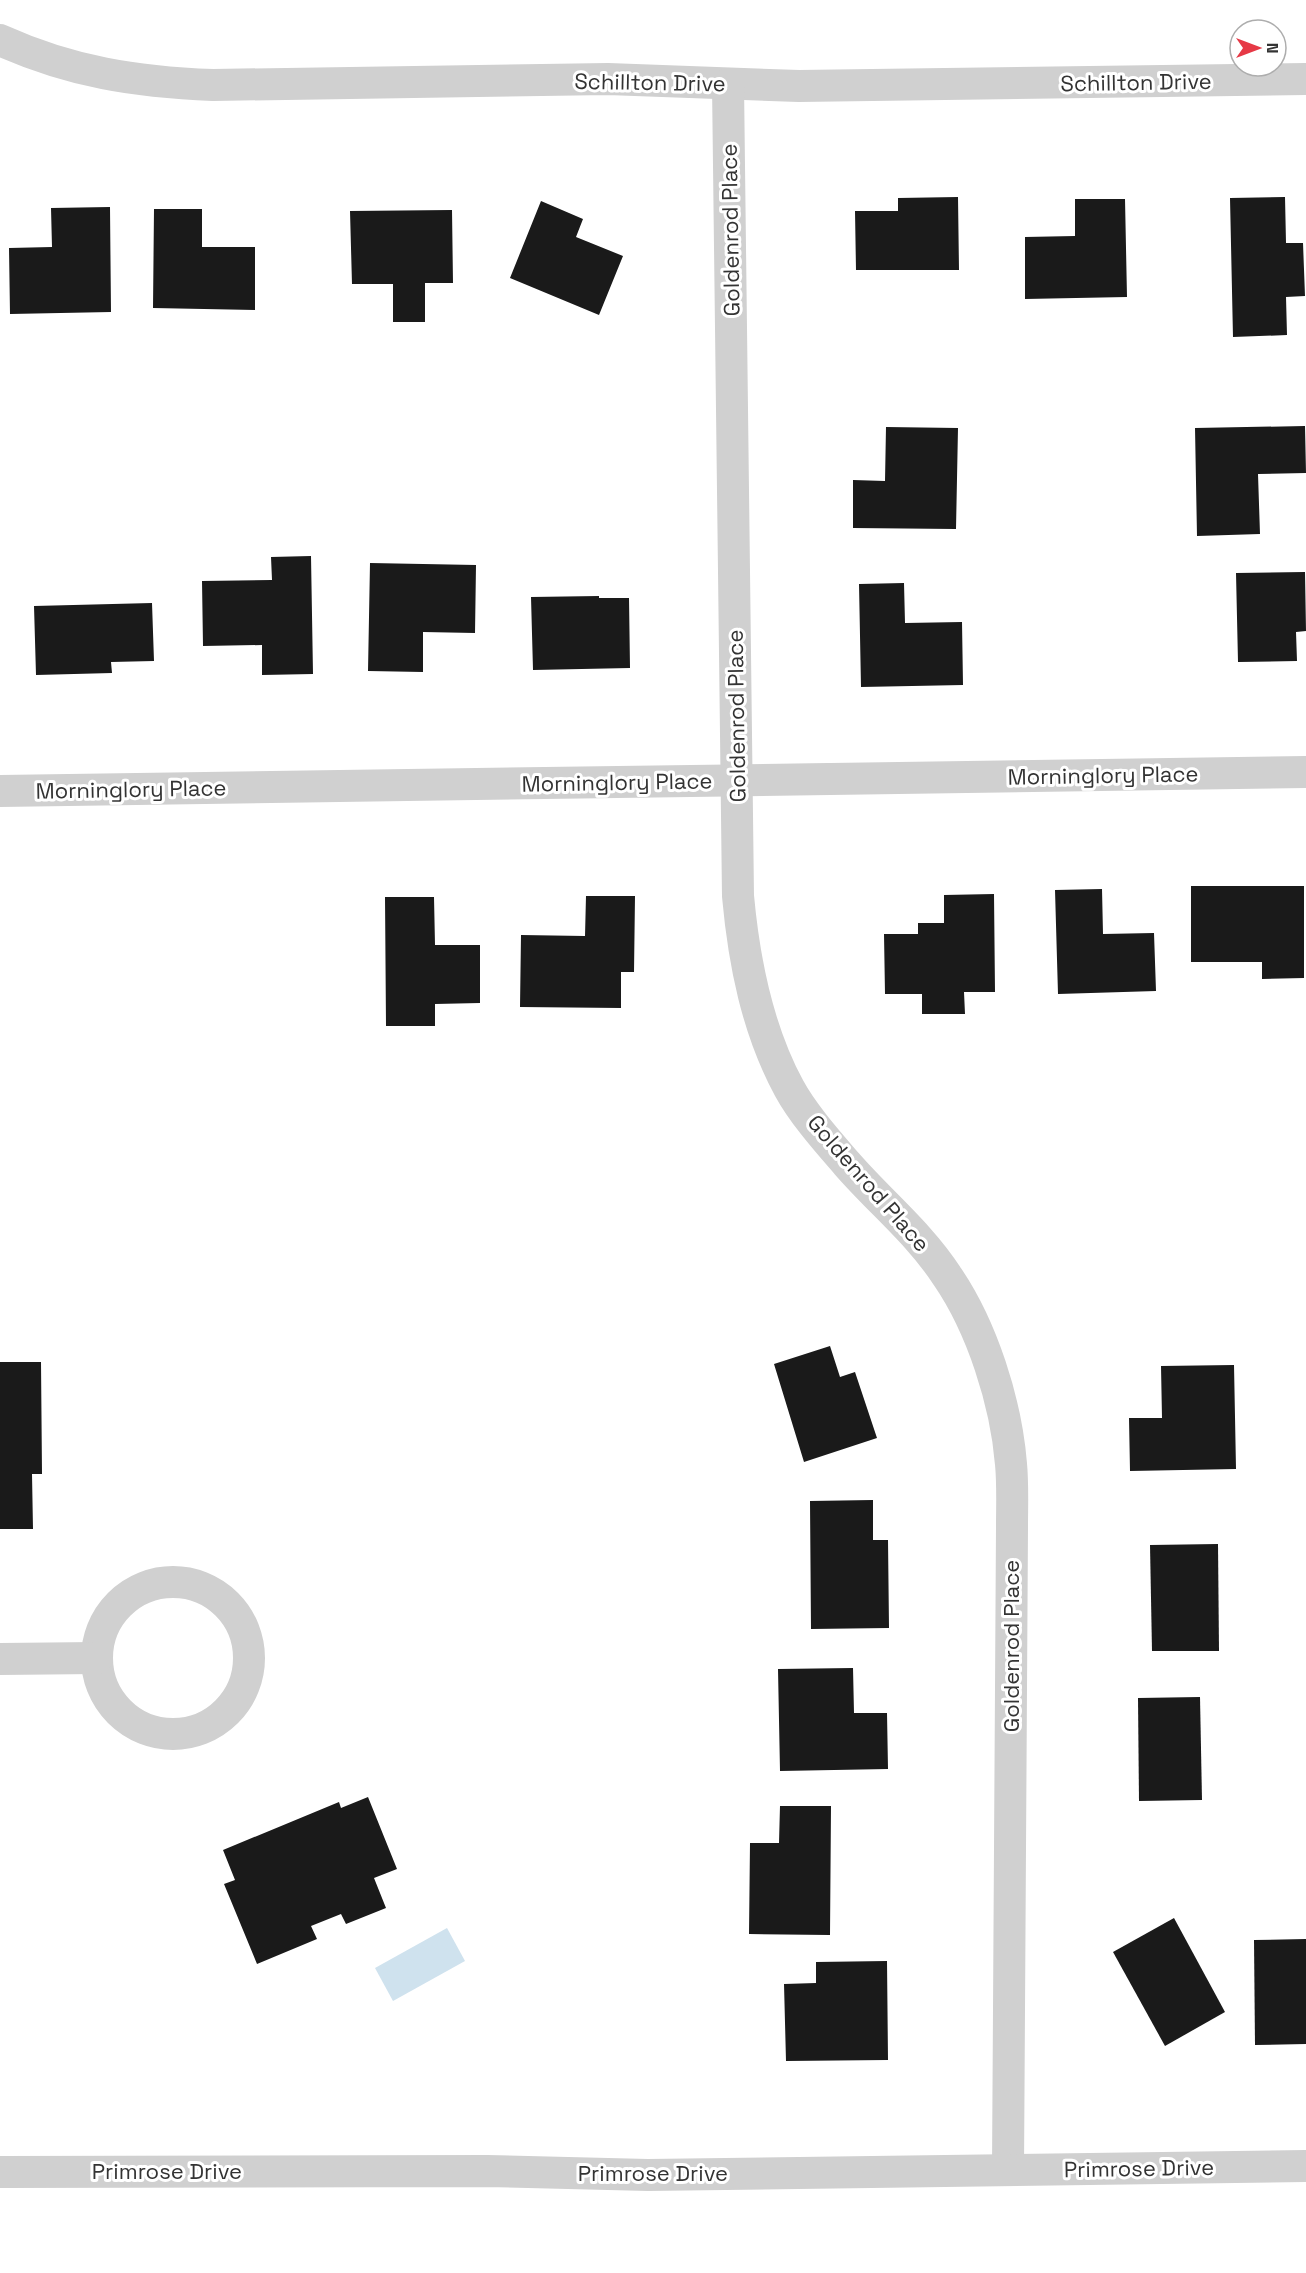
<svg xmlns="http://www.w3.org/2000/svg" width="1306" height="2273" viewBox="0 0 1306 2273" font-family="'Space Grotesk',sans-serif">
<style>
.water{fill:#cfe2ee}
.building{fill:#1a1a1a}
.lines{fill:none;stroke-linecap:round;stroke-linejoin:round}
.minor{stroke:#d0d0d0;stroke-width:32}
.labels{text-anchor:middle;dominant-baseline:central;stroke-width:6;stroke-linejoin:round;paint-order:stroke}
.street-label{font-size:22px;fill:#333;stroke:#fff}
</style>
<rect width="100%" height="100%" fill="#fff"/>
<polygon class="water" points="447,1928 465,1961 393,2001 375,1968"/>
<g class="building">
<polygon points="958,197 959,270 856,270 855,211 898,211 898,198"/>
<polygon points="1285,197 1286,243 1303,243 1305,296 1286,297 1287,335 1233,337 1230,198"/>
<polygon points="1075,199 1125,199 1127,297 1025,299 1025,237 1075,236"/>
<polygon points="541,201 583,219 576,237 623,256 599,315 510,278"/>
<polygon points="110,207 111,312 10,314 9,248 52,247 51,208"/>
<polygon points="154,209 202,209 202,247 255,247 255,310 153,308"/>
<polygon points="452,210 453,283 425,283 425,322 393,322 393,284 352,284 350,211"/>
<polygon points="1305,426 1306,473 1258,474 1260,534 1197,536 1195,428"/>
<polygon points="886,427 958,428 956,529 853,528 853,480 885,481"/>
<polygon points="311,556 313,674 262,675 262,645 203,646 202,581 272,580 271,557"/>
<polygon points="370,563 476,565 475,633 423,632 423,672 368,671"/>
<polygon points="1305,572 1306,631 1296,632 1297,661 1238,662 1236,573"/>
<polygon points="904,583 905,623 962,622 963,685 861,687 859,584"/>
<polygon points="599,596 599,598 629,598 630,668 533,670 531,597"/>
<polygon points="152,603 154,661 111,662 112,673 36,675 34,606"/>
<polygon points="1191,886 1304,886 1304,978 1262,979 1262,962 1191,962"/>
<polygon points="1102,889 1103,934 1154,933 1156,991 1058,994 1055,890"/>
<polygon points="994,894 995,992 964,992 965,1014 922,1014 922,994 885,994 884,934 918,934 918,923 944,923 944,895"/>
<polygon points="586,896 635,896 634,972 621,972 621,1008 520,1007 521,935 585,936"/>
<polygon points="385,897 434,897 435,945 480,945 480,1003 435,1004 435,1026 386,1026"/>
<polygon points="830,1346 840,1377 855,1372 877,1438 804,1462 774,1364"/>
<polygon points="0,1362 41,1362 42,1474 32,1474 33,1529 0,1529"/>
<polygon points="1234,1365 1236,1469 1130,1471 1129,1418 1162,1418 1161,1366"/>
<polygon points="873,1500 873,1540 888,1540 889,1628 811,1629 810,1501"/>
<polygon points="1218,1544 1219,1651 1152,1651 1150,1545"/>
<polygon points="853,1668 854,1713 887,1713 888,1769 780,1771 778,1669"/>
<polygon points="1200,1697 1202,1800 1139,1801 1138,1698"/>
<polygon points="368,1797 397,1869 374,1878 386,1908 346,1924 341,1914 311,1926 317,1939 257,1964 224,1884 235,1880 223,1850 339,1802 341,1808"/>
<polygon points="780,1806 831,1806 830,1935 749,1934 750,1843 779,1843"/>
<polygon points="1174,1918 1225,2012 1165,2046 1113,1952"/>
<polygon points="1306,1939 1306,2044 1255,2045 1254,1940"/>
<polygon points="887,1961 888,2060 786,2061 784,1984 816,1983 816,1962"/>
</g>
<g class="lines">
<g class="minor">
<path d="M0 40C71 72 136 82 213 85L608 79 799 86 1306 79"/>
<path d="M728 84 738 896C744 962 757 1029 789 1088 803 1114 828 1142 847 1164 880 1202 919 1233 947 1276 982 1327 1006 1402 1011 1464 1013 1485 1012 1506 1012 1527L1008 2170"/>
<polyline points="0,791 1306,772"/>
<circle cx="173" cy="1658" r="76"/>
<polyline points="0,1659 97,1658"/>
<polyline points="0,2172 487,2171 648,2175 1306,2166"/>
</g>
</g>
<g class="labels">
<g class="street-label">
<text transform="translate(650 82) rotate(1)">Schillton Drive</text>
<text transform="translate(1136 82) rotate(-1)">Schillton Drive</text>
<text transform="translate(730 230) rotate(-91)">Goldenrod Place</text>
<text transform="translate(736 716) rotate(-91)">Goldenrod Place</text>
<text transform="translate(1103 775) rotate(-1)">Morninglory Place</text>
<text transform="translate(617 782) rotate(-1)">Morninglory Place</text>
<text transform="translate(131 789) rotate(-1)">Morninglory Place</text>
<text transform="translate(869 1183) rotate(49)">Goldenrod Place</text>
<text transform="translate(1011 1646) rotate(-90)">Goldenrod Place</text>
<text transform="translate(1139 2168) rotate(-1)">Primrose Drive</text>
<text x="167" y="2171">Primrose Drive</text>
<text x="653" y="2173">Primrose Drive</text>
</g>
</g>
<g transform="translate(1258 48) rotate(90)"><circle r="28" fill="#ffffff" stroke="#adadad" stroke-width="1.5"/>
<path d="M0-4.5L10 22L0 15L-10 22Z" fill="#e63946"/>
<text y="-9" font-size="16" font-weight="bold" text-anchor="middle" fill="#333333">N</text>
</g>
</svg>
